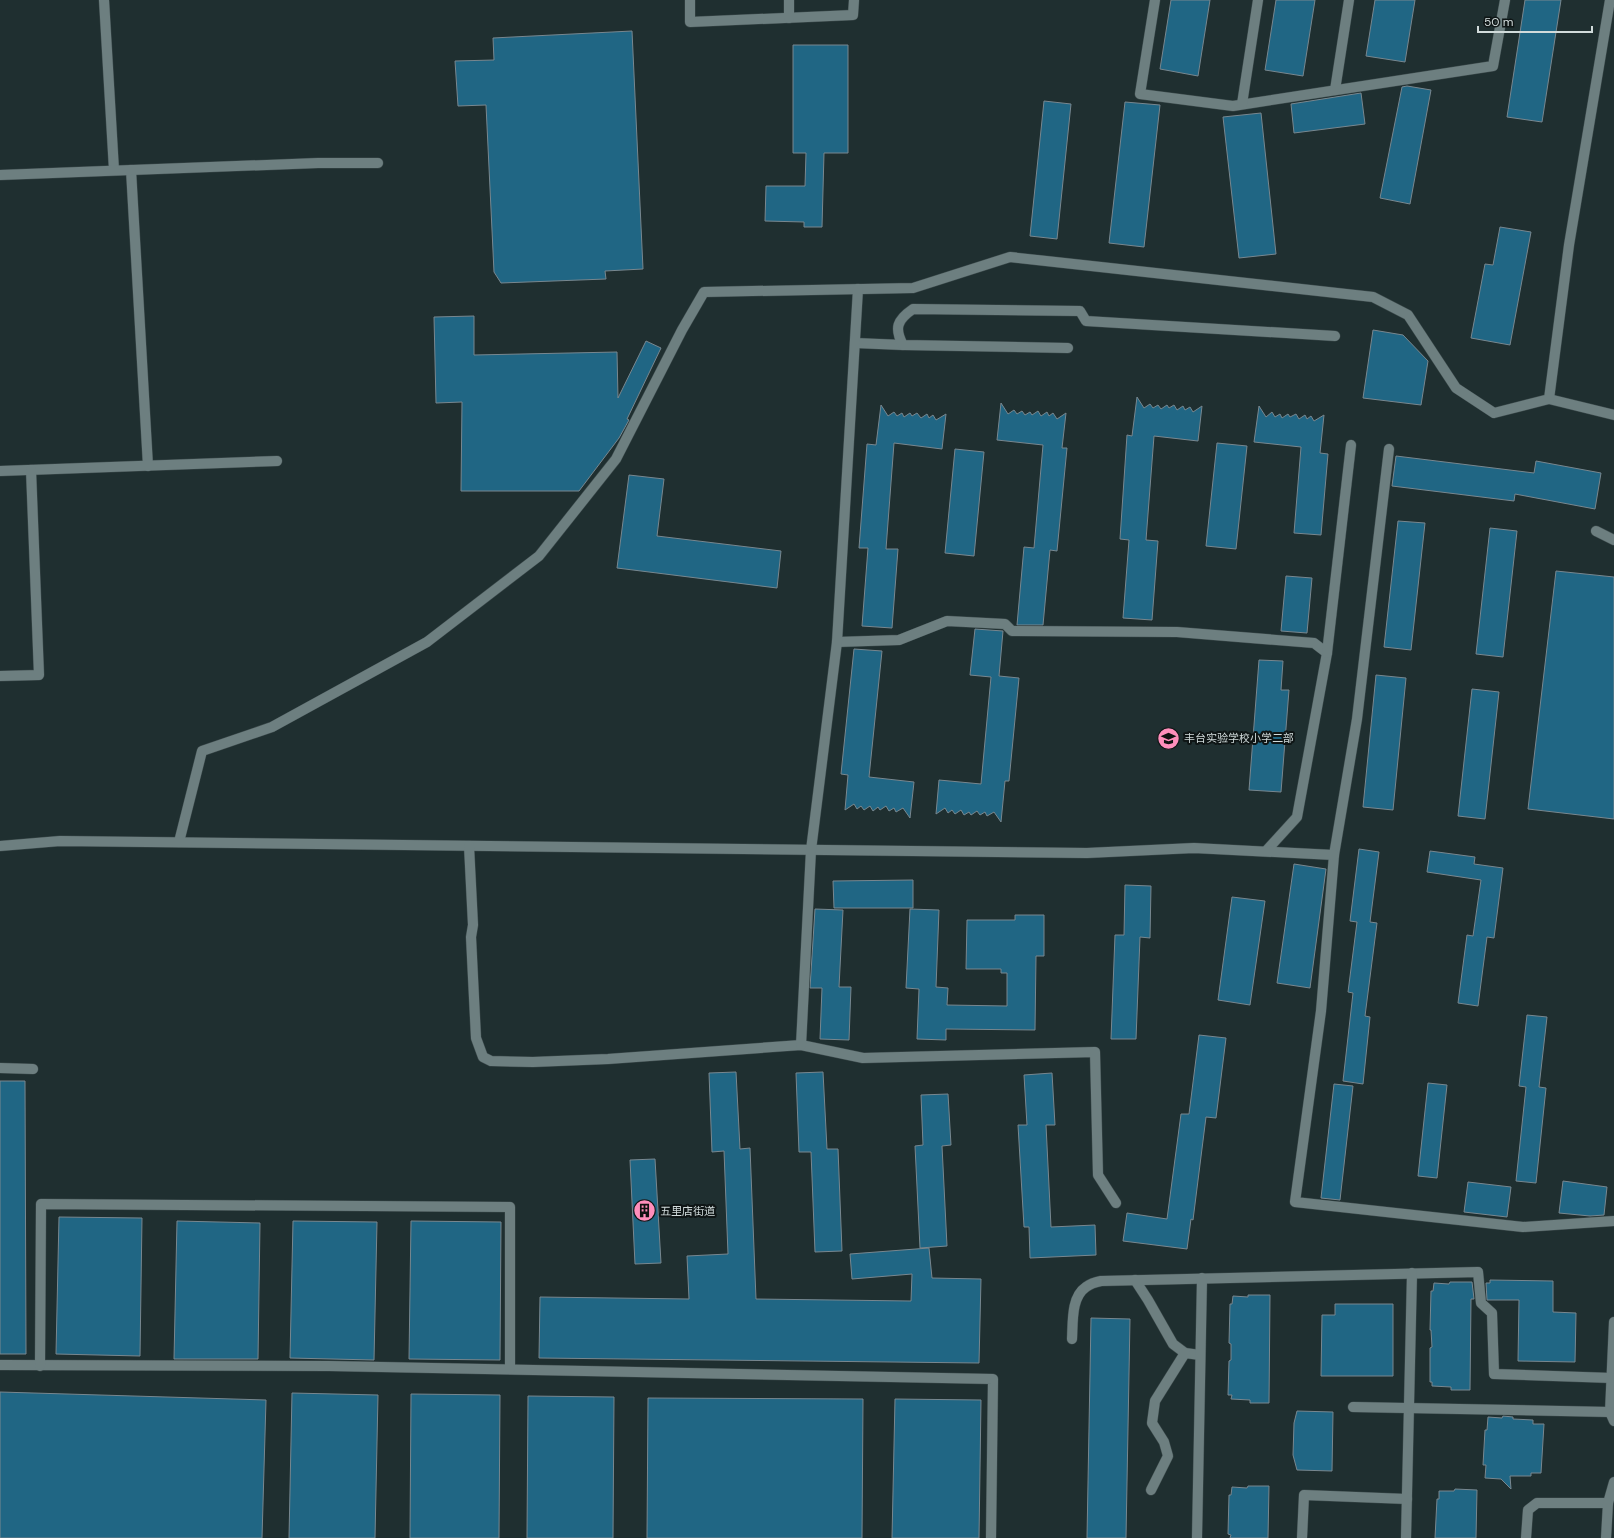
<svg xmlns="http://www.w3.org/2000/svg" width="1614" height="1538" viewBox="0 0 1614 1538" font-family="'DM Sans','Noto Sans SC',sans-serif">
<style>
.building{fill:#206684;stroke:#78878f}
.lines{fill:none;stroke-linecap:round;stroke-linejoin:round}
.minor-casing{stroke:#3c4a4b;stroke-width:11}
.minor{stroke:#6d7f80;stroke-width:10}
.labels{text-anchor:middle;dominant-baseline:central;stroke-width:4;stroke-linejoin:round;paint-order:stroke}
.poi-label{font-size:11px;fill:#d1dbdb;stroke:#0f1616;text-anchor:start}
</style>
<rect width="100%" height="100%" fill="#1f2f30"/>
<g class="building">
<polygon points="1171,0 1210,0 1198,76 1160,69"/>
<polygon points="1276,0 1315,0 1303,76 1265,70"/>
<polygon points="1375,0 1415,0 1405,62 1366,56"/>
<polygon points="1525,0 1561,0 1542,122 1507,117"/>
<polygon points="632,31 643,269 605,271 606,279 501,283 494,272 486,105 458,106 455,61 494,60 493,38"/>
<polygon points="793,45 848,45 848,153 824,153 822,227 804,227 804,222 765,221 766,186 805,186 806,153 793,153"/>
<polygon points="1407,86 1431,90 1410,204 1380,198 1402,87"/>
<polygon points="1361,93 1365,124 1294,133 1291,104"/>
<polygon points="1044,101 1071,104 1057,239 1030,236"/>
<polygon points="1125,102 1160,105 1144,247 1109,243"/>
<polygon points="1261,113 1276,254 1239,258 1223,117"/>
<polygon points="1500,227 1531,232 1510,345 1471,338 1485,264 1493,265"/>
<polygon points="474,316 474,355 617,352 618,398 646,341 661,348 627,419 629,420 619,438 579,491 461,491 462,402 436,403 434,317"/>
<polygon points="1373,330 1403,335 1428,361 1421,405 1363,398"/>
<polygon points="1137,397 1144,408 1150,404 1153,408 1158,405 1161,409 1167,405 1169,408 1174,405 1177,410 1183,406 1185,410 1190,407 1193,412 1202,406 1198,441 1154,436 1146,540 1158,541 1152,620 1123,618 1129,540 1120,539 1127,435 1132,436"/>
<polygon points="1001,403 1008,414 1014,410 1017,414 1022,411 1025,415 1030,412 1032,415 1038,411 1041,416 1047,412 1049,416 1053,413 1057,419 1066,413 1062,448 1067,448 1057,551 1050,550 1043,625 1017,625 1024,547 1034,548 1043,445 997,440"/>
<polygon points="881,405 888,416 894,412 897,416 902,413 904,417 910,413 912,416 917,413 921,418 927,414 929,418 933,415 936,420 946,414 942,449 894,443 886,549 898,549 892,628 862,626 868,548 859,548 867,444 876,445"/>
<polygon points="1259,406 1266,417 1272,412 1275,417 1280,414 1282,418 1288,414 1290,417 1296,414 1299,419 1305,415 1307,419 1311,416 1314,421 1324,415 1320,453 1328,454 1321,535 1294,533 1301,447 1254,442"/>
<polygon points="1217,443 1247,446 1236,549 1206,546"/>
<polygon points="955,449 984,452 974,556 945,553"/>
<polygon points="1396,456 1534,473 1536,461 1601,473 1595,509 1515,494 1514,501 1392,486"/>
<polygon points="629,475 664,479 657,536 781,551 777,588 617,568"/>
<polygon points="1398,521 1425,523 1411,650 1384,647"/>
<polygon points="1490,528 1517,531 1503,657 1476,654"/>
<polygon points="1556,571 1614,577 1614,819 1528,809"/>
<polygon points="1286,576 1312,578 1307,633 1281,631"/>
<polygon points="975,629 1003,631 999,676 1019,678 1009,781 1005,781 1001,822 994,812 987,816 985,812 980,815 977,811 971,815 969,812 964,815 961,810 955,814 952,810 948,813 945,808 936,814 939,780 981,784 991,677 970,675"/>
<polygon points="854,649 882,651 869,777 914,782 910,818 903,808 896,812 894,808 889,811 886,806 880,810 878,807 873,811 870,806 864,810 861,806 857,809 854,804 845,810 848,775 841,774"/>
<polygon points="1259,660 1283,661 1281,690 1289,690 1281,792 1249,790"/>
<polygon points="1376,675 1406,678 1393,810 1363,807"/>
<polygon points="1472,689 1499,692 1485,819 1458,816"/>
<polygon points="1359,849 1379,852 1370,922 1377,923 1365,1016 1370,1017 1363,1084 1343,1081 1353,993 1348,992 1357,922 1350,921"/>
<polygon points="1430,851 1475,857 1474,864 1503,868 1494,938 1487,937 1478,1006 1458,1003 1467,935 1473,936 1481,880 1427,872"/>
<polygon points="1294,864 1326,869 1310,988 1277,983"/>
<polygon points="913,880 913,908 834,908 833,881"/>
<polygon points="1125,885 1151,886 1150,938 1140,937 1136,1039 1111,1039 1115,935 1124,935"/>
<polygon points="1232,897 1265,901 1250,1005 1218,1000"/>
<polygon points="815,909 843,910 839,987 851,987 849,1040 820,1039 822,988 810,988"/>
<polygon points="910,909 939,910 936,987 948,988 947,1005 1007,1006 1007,973 1001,973 1001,969 966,969 967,920 1015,920 1015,915 1044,915 1044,956 1036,956 1035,1030 946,1029 946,1040 917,1039 919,989 906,988"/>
<polygon points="1527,1015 1547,1017 1539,1087 1546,1088 1536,1183 1516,1181 1526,1087 1519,1086"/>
<polygon points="1199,1035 1226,1038 1216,1118 1206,1117 1193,1220 1191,1219 1187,1249 1123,1241 1127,1213 1167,1219 1181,1114 1189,1114"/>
<polygon points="736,1072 740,1149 750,1148 756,1299 911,1301 912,1274 852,1279 850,1254 929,1248 932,1278 981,1279 979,1363 539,1358 540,1297 689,1299 687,1256 728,1254 724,1151 712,1152 709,1073"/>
<polygon points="823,1072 827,1149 838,1149 842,1251 815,1252 811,1152 799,1152 796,1073"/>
<polygon points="1052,1073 1055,1125 1046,1125 1051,1227 1095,1225 1096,1255 1030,1258 1029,1227 1024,1227 1018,1125 1027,1125 1024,1075"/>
<polygon points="0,1081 25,1081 26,1354 0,1354"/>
<polygon points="1428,1083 1447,1085 1437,1178 1418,1176"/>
<polygon points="1334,1084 1353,1086 1340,1200 1321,1198"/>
<polygon points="948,1094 951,1145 942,1146 947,1246 920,1248 915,1146 923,1145 921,1095"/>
<polygon points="655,1159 661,1263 635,1264 630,1160"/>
<polygon points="1563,1181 1607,1187 1604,1215 1590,1216 1559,1213"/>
<polygon points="1468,1182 1511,1187 1507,1217 1464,1212"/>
<polygon points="59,1217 142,1218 140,1356 56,1354"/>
<polygon points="177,1221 260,1223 258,1359 174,1359"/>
<polygon points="293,1221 377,1222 374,1360 290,1358"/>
<polygon points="411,1221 501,1222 500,1360 409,1359"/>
<polygon points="1490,1280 1553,1281 1553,1312 1576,1313 1575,1362 1518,1361 1519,1300 1487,1300 1486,1283 1490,1283"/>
<polygon points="1450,1282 1472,1282 1474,1299 1471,1299 1470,1390 1451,1390 1451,1387 1432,1386 1432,1382 1430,1382 1430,1348 1432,1347 1431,1330 1430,1330 1431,1291 1433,1291 1434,1283 1449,1284"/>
<polygon points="1248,1295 1270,1295 1269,1403 1250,1403 1250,1400 1231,1399 1232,1395 1228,1395 1229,1361 1231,1360 1231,1344 1229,1343 1230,1304 1232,1304 1233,1296 1248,1297"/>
<polygon points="1335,1304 1393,1304 1393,1376 1321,1376 1322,1315 1335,1315"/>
<polygon points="1091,1318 1130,1319 1126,1538 1087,1538"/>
<polygon points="0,1392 266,1400 262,1538 0,1538"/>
<polygon points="292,1393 378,1395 375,1538 289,1538"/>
<polygon points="411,1394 500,1395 499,1538 410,1538"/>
<polygon points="528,1396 614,1397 613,1538 527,1538"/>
<polygon points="648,1398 863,1399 862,1538 647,1538"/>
<polygon points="895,1399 981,1400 979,1538 892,1538"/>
<polygon points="1297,1411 1333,1412 1332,1471 1297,1470 1293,1455 1294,1423"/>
<polygon points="1503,1416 1513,1417 1513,1419 1533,1420 1533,1424 1544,1424 1541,1473 1531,1473 1531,1476 1510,1476 1511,1489 1501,1479 1485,1478 1486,1465 1483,1465 1485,1430 1487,1430 1488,1417 1502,1418"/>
<polygon points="1248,1486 1269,1486 1268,1538 1230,1538 1231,1535 1228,1534 1229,1495 1231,1495 1232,1487 1247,1488"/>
<polygon points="1455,1489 1477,1490 1476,1538 1435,1538 1437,1499 1439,1499 1439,1491 1454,1491"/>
</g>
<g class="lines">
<defs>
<g id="minor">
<polyline points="104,0 114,170"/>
<polyline points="690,0 690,22 853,15 854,0"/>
<polyline points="1155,0 1140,94 1233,106 1493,66 1505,0"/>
<polyline points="789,18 789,0"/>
<polyline points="1335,90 1349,0"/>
<polyline points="1242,104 1258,0"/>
<polyline points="131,170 148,466"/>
<polyline points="0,175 318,163 378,163"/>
<polyline points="855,343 903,345"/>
<path d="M1068 348 903 345C894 328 897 320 913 309L1080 311 1086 321 1335 336"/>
<polyline points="1549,399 1614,415"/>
<polyline points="1389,449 1357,719 1334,855 1321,1011 1295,1202 1523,1227 1614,1221"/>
<polyline points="0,471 277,461"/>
<polyline points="1596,531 1614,540"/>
<polyline points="837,642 899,640 947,621 1005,624 1012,631 1177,632 1314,643 1327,653 1297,817 1266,851"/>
<polyline points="1327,653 1351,445"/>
<polyline points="0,676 39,675 31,470"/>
<polyline points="179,842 202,751 272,727 427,642 539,556 616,459 682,330 704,292 913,288 1010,257 1373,297 1408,315 1456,388 1494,413 1549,399 1569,245 1610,0"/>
<polyline points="0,846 60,841 1087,853 1194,848 1334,855"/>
<polyline points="469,846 473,925 471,937 476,1038 483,1057 491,1061 533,1062 608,1059 801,1045 863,1058 1095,1052 1098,1175 1116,1203"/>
<polyline points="801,1045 811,850 837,642 858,289"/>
<polyline points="0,1068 33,1069"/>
<polyline points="1135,1280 1148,1300 1173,1344 1185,1353 1200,1355"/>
<polyline points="1614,1322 1610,1412 1614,1421"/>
<path d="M1072 1339C1073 1322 1071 1297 1086 1287 1090 1284 1096 1282 1101 1281L1478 1272 1481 1303 1492 1313 1494 1374 1612 1378"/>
<polyline points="0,1365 329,1366 993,1379 991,1538"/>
<polyline points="40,1366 41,1204 510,1207 510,1369"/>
<polyline points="1353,1407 1610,1412"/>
<polyline points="1151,1490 1168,1456 1164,1442 1152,1423 1155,1401 1185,1353"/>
<polyline points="1197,1538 1202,1278"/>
<polyline points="1302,1538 1304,1495 1407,1499"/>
<polyline points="1406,1538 1412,1273"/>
<polyline points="1526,1538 1528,1510 1537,1503 1608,1503"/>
<polyline points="1606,1538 1608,1503 1614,1482"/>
</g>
</defs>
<use href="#minor" class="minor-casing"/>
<use href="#minor" class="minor"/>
</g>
<defs>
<symbol id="school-disc" viewBox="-11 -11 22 22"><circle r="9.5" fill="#ff8ebb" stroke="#0f1616"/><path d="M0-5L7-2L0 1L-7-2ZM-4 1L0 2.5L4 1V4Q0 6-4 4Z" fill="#111"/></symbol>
<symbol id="building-disc" viewBox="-11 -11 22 22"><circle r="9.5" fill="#ff8ebb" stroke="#0f1616"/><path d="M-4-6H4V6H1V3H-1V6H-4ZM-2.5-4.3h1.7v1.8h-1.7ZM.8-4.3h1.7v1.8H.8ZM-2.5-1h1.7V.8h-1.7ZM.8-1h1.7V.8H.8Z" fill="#111"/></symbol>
</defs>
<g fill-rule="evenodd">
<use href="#school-disc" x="1156" y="726" width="25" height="25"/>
<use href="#building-disc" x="632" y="1198" width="25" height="25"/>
</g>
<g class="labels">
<g class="poi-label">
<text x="1184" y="738">丰台实验学校小学二部</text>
<text x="660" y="1211">五里店街道</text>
</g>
</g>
<path d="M1478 26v6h114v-6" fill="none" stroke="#d1dbdb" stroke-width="2"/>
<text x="1484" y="26" font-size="12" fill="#d1dbdb" stroke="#0f1616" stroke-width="3" paint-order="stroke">50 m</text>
</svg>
